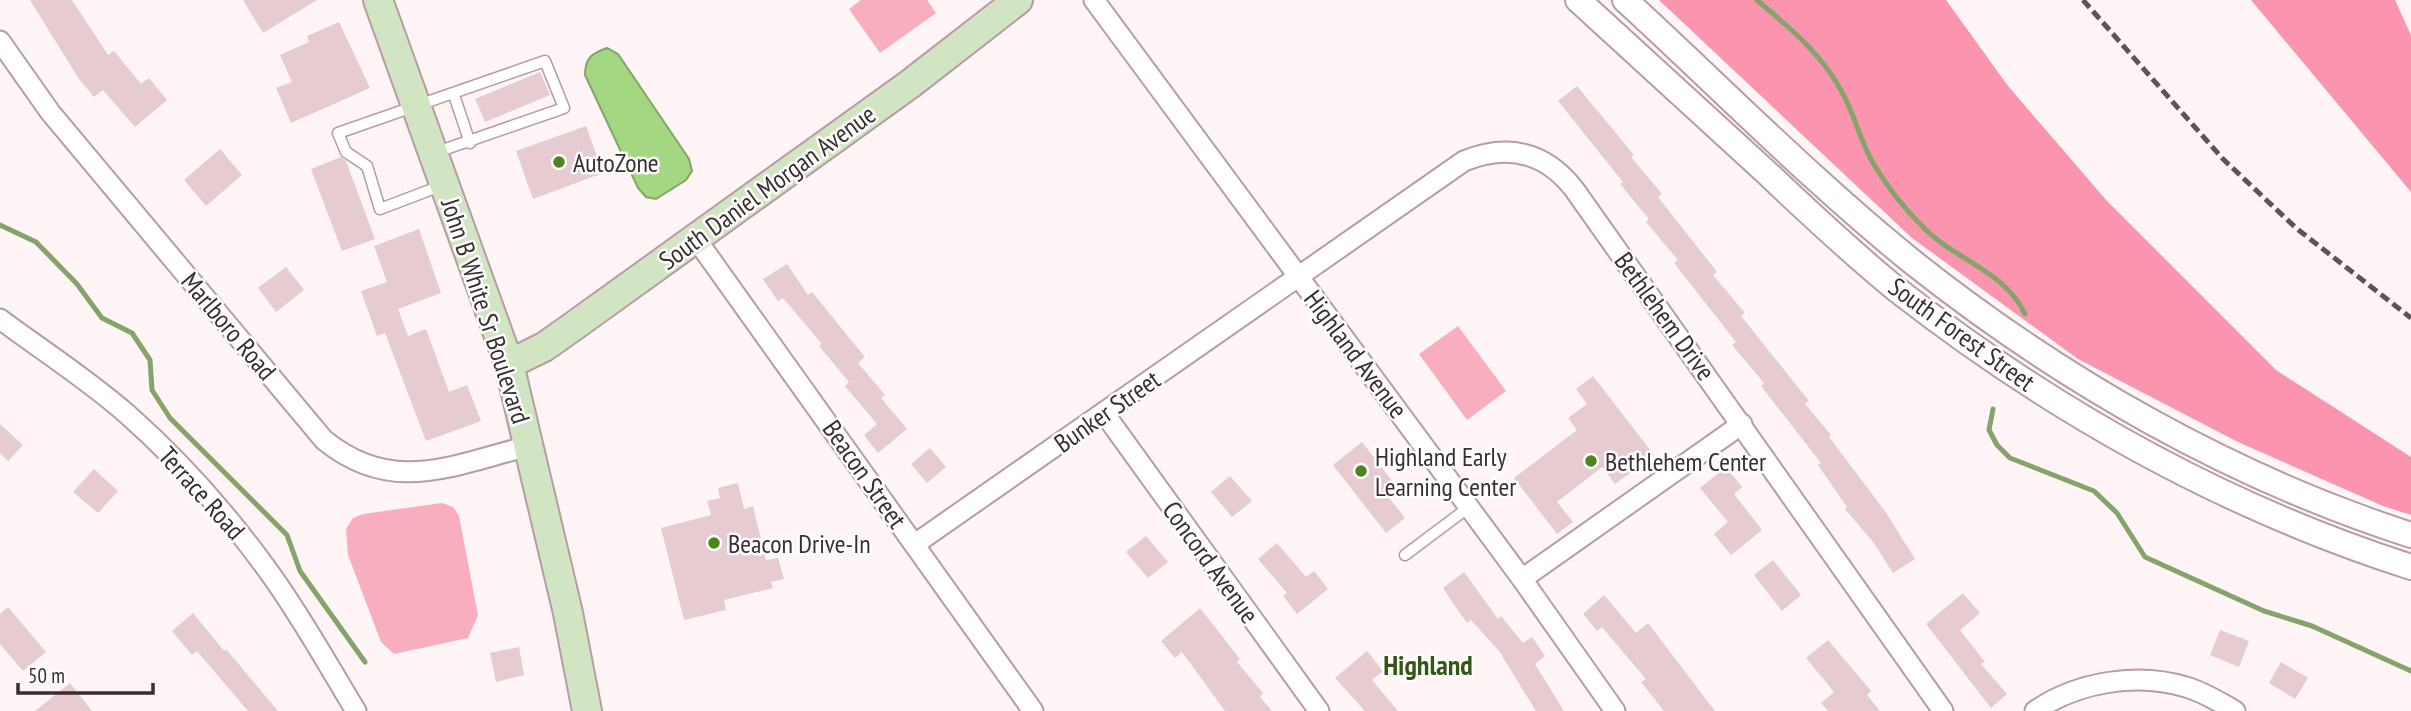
<svg xmlns="http://www.w3.org/2000/svg" width="2411" height="711" viewBox="0 0 2411 711" font-family="'PT Sans Narrow',sans-serif">
<style>
.green{fill:#f9aec0}
.forest{fill:#fa94af}
.water{fill:#a4d782;stroke:#84a46a;stroke-width:2}
.lines{fill:none;stroke-linecap:round;stroke-linejoin:round}
.stream{stroke:#84a46a;stroke-width:5}
.building{fill:#e6cbd1}
.service-casing{stroke:#b79da3;stroke-width:13}
.minor-casing{stroke:#b79da3;stroke-width:23}
.tertiary-casing{stroke:#b79da3;stroke-width:28}
.secondary-casing{stroke:#b79da3;stroke-width:32}
.service{stroke:#fff;stroke-width:10}
.minor{stroke:#fff;stroke-width:19}
.tertiary{stroke:#fff;stroke-width:24}
.secondary{stroke:#d2e5c2;stroke-width:28}
.rail{stroke:#5e5356;stroke-width:5;stroke-dasharray:10 5;stroke-linecap:butt}
.poi-dot{fill:#4e841c;stroke:#fff;stroke-width:2.5}
.labels{text-anchor:middle;dominant-baseline:central;stroke-width:5;stroke-linejoin:round;paint-order:stroke}
.poi-label{font-size:26px;fill:#392e31;stroke:#fff;text-anchor:start}
.street-label{font-size:26px;fill:#392e31;stroke:#fff}
.neighbourhood-label{font-size:28px;font-weight:bold;fill:#335515;stroke:#fff}
</style>
<rect width="100%" height="100%" fill="#fff4f6"/>
<g class="green">
<polygon points="861,0 927,0 936,13 880,53 849,9"/>
<polygon points="1458,326 1506,391 1467,420 1419,354"/>
<polygon points="442,503 453,507 459,516 478,615 468,638 394,654 381,642 348,555 346,529 353,518 363,514"/>
</g>
<g class="forest">
<polygon points="1659,0 1946,0 2008,86 2107,201 2276,370 2411,457 2411,515 2383,506 2238,442 2078,359 1912,238"/>
<polygon points="2251,0 2395,0 2411,35 2411,192"/>
</g>
<path class="water" d="M607 48 618 54 689 159 692 171 686 180 656 199 646 197 638 188 585 75C585 58 592 53 607 48Z"/>
<g class="lines">
<g class="stream">
<path d="M1757 0C1790 28 1823 55 1843 94 1855 116 1860 141 1873 163 1886 185 1904 208 1922 226 1954 260 2004 270 2025 314"/>
<polyline points="0,225 36,242 77,284 102,318 132,333 150,360 152,390 170,418 287,535 300,571 365,662"/>
<polyline points="1993,409 1989,430 1997,445 2010,458 2094,491 2117,513 2145,557 2264,611 2312,626 2411,671"/>
</g>
</g>
<g class="building">
<polygon points="30,0 72,0 108,55 114,51 141,84 149,78 167,100 135,127 103,90 94,97 79,79"/>
<polygon points="243,0 317,0 263,33"/>
<polygon points="339,22 370,88 291,123 276,88 292,82 280,55 309,42 307,36"/>
<polygon points="540,72 550,95 485,122 475,99"/>
<polygon points="1577,86 1634,155 1631,157 1662,194 1658,197 1717,272 1713,275 1745,313 1741,316 1809,401 1805,404 1831,435 1829,437 1885,511 1915,559 1893,573 1873,542 1845,509 1847,507 1818,465 1821,463 1761,386 1764,383 1732,345 1736,342 1674,263 1678,260 1646,222 1649,219 1620,184 1623,182 1558,101"/>
<polygon points="586,126 603,173 533,199 516,151"/>
<polygon points="220,149 242,175 206,206 184,180"/>
<polygon points="341,157 346,161 375,239 342,251 311,169"/>
<polygon points="419,229 441,293 398,309 408,336 426,329 449,392 467,385 481,421 426,441 385,333 377,336 361,291 387,282 374,246"/>
<polygon points="787,264 808,295 812,292 865,357 858,363 885,395 881,398 907,429 878,453 864,435 877,424 845,386 849,382 819,346 822,344 783,298 778,301 763,279"/>
<polygon points="286,267 304,290 276,312 258,288"/>
<polygon points="1593,376 1654,455 1615,484 1602,467 1557,502 1573,522 1557,534 1514,478 1577,430 1568,418 1587,404 1576,389"/>
<polygon points="0,424 23,445 8,461 0,453"/>
<polygon points="1362,442 1393,482 1383,490 1405,518 1386,533 1333,465"/>
<polygon points="930,448 946,467 927,483 911,464"/>
<polygon points="1726,467 1742,487 1734,494 1762,530 1731,555 1714,534 1728,522 1700,488"/>
<polygon points="94,469 118,491 98,513 73,492"/>
<polygon points="1230,476 1252,501 1232,517 1211,492"/>
<polygon points="738,483 744,509 753,506 766,560 778,558 784,579 771,582 773,588 724,600 726,610 684,620 661,528 711,515 707,501 720,498 718,488"/>
<polygon points="1146,536 1168,562 1148,578 1126,552"/>
<polygon points="1277,543 1306,577 1314,571 1328,589 1297,614 1283,596 1287,593 1258,559"/>
<polygon points="1773,560 1801,595 1782,611 1754,575"/>
<polygon points="1464,572 1498,619 1501,616 1523,643 1532,637 1545,656 1535,664 1564,711 1536,711 1499,651 1471,620 1467,623 1455,606 1443,588"/>
<polygon points="1963,593 1980,613 1960,630 1985,662 1981,664 2007,694 1991,708 1926,624"/>
<polygon points="1604,595 1636,633 1648,623 1715,711 1664,711 1641,682 1646,679 1602,627 1597,631 1583,614"/>
<polygon points="8,607 46,652 23,671 0,644 0,614"/>
<polygon points="1200,608 1240,659 1237,662 1263,693 1260,697 1272,711 1225,711 1182,652 1175,658 1161,641"/>
<polygon points="193,613 224,651 226,649 278,711 248,711 197,651 192,655 172,631"/>
<polygon points="2220,630 2249,641 2239,667 2210,655"/>
<polygon points="1828,640 1871,691 1867,695 1880,711 1828,711 1821,703 1834,692 1806,658"/>
<polygon points="519,647 524,675 496,682 490,653"/>
<polygon points="1367,651 1383,671 1372,680 1398,711 1365,711 1335,678"/>
<polygon points="2281,662 2308,678 2295,699 2269,683"/>
<polygon points="70,683 92,711 35,711"/>
</g>
<g class="lines">
<defs>
<g id="service">
<polyline points="454,95 470,143"/>
<polyline points="437,152 564,108 545,61 338,133 346,152 367,166 380,209 443,185"/>
<polyline points="1405,555 1469,507"/>
</g>
<g id="minor">
<polyline points="1094,0 1522,579 1615,711"/>
<path d="M0 41 50 112 324 440C393 496 452 465 529 446"/>
<polyline points="696,239 1033,711"/>
<path d="M0 319C43 351 87 379 127 414 180 461 228 515 269 572 301 616 328 665 356 711"/>
<polyline points="1104,413 1319,711"/>
<path d="M915 544 1464 161C1508 143 1545 152 1574 189L1943 711"/>
<polyline points="1522,579 1742,424"/>
<path d="M2035 711C2077 682 2137 672 2186 687 2204 692 2219 702 2235 711"/>
</g>
<g id="tertiary">
<path d="M1578 0C1641 57 1703 115 1766 172 1808 212 1851 252 1896 289 2051 410 2224 507 2411 567"/>
<path d="M1625 0C1721 88 1814 183 1915 264 2063 381 2231 477 2411 535"/>
</g>
<g id="secondary">
<polyline points="378,0 509,364 568,613 587,711"/>
<polyline points="509,364 544,347 571,328 910,84 1018,0"/>
</g>
</defs>
<use href="#service" class="service-casing"/>
<use href="#minor" class="minor-casing"/>
<use href="#tertiary" class="tertiary-casing"/>
<use href="#secondary" class="secondary-casing"/>
<use href="#service" class="service"/>
<use href="#minor" class="minor"/>
<use href="#tertiary" class="tertiary"/>
<use href="#secondary" class="secondary"/>
<polyline class="rail" points="2083,0 2223,159 2296,228 2411,318"/>
</g>
<g class="poi-dot">
<circle cx="559" cy="162" r="7"/>
<circle cx="1591" cy="461" r="7"/>
<circle cx="1361" cy="471" r="7"/>
<circle cx="714" cy="543" r="7"/>
</g>
<g class="labels">
<g class="poi-label">
<text x="573" y="162">AutoZone</text>
<text x="1375" y="456">Highland Early<tspan x="1375" dy="30">Learning Center</tspan></text>
<text x="1605" y="461">Bethlehem Center</text>
<text x="728" y="543">Beacon Drive-In</text>
</g>
<g class="street-label">
<text transform="translate(767 187) rotate(-36)">South Daniel Morgan Avenue</text>
<text transform="translate(486 311) rotate(72)">John B White Sr Boulevard</text>
<text transform="translate(1665 316) rotate(54)">Bethlehem Drive</text>
<text transform="translate(229 326) rotate(50)">Marlboro Road</text>
<text transform="translate(1962 334) rotate(36)">South Forest Street</text>
<text transform="translate(1356 354) rotate(53)">Highland Avenue</text>
<text transform="translate(1107 411) rotate(-35)">Bunker Street</text>
<text transform="translate(865 474) rotate(55)">Beacon Street</text>
<text transform="translate(202 493) rotate(48)">Terrace Road</text>
<text transform="translate(1211 562) rotate(54)">Concord Avenue</text>
</g>
<g class="neighbourhood-label">
<text x="1428" y="664">Highland</text>
</g>
</g>
<path d="M18 683v10h135v-10" fill="none" stroke="#392e31" stroke-width="3.5"/>
<text x="28" y="683" font-size="21" fill="#392e31" stroke="#ffffff" stroke-width="5" paint-order="stroke">50 m</text>
</svg>
